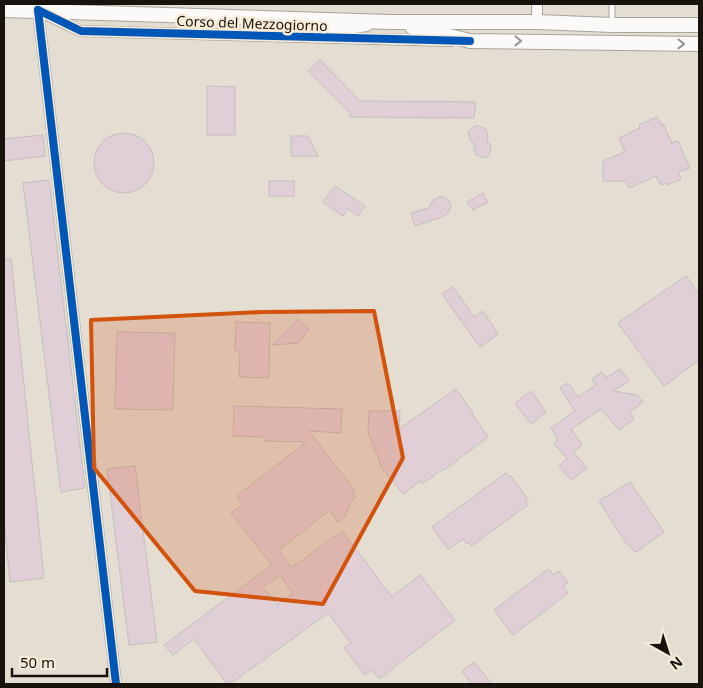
<svg xmlns="http://www.w3.org/2000/svg" width="703" height="688" viewBox="0 0 703 688" font-family="'Noto Sans',sans-serif">
<style>
.building{fill:#e1cfd8;stroke:#c4bebc;fill-rule:evenodd}
.lines{fill:none;stroke-linecap:round;stroke-linejoin:round}
.lane-casing{stroke:#a9a49c;stroke-width:7}
.street-casing{stroke:#a9a49c;stroke-width:12}
.secondary-casing{stroke:#a9a49c;stroke-width:16}
.lane{stroke:#fbfaf8;stroke-width:5}
.street{stroke:#fbfaf8;stroke-width:10}
.secondary{stroke:#fbfaf8;stroke-width:14}
.cycleway-casing{stroke:#f8ebd7;stroke-width:11}
.cycleway{stroke:#0057b8;stroke-width:8}
.oneway{stroke:#95928e}
.marked{fill:#d3520c;fill-opacity:0.2;stroke:#d3520c;stroke-width:4;stroke-linejoin:round}
.labels{text-anchor:middle;dominant-baseline:central;stroke-width:5;stroke-linejoin:round;paint-order:stroke}
.street-label{font-size:14px;fill:#18140d;stroke:#f8ebd7}
</style>
<rect width="100%" height="100%" fill="#e3ddd2"/>
<g class="building">
<polygon points="320,60 360,101 476,102 474,118 350,117 350,113 308,71"/>
<polygon points="207,86 235,87 235,135 207,135"/>
<polygon points="657,117 661,125 663,124 672,143 678,141 690,168 678,172 681,179 667,185 666,183 661,185 656,176 629,188 626,181 603,181 603,161 625,152 619,138 640,128 639,125"/>
<polygon points="476,125 486,129 488,138 487,141 490,144 491,151 486,158 476,155 474,148 475,144 471,142 468,132"/>
<circle cx="124" cy="163" r="30"/>
<polygon points="43,135 45,156 4,161 4,139"/>
<polygon points="291,136 308,136 318,156 291,156"/>
<polygon points="49,180 85,488 61,492 23,183"/>
<rect x="269" y="181" width="25" height="15"/>
<polygon points="335,186 365,206 358,216 348,209 343,216 323,202"/>
<polygon points="483,193 488,202 473,210 467,202"/>
<polygon points="439,197 443,197 448,200 451,204 449,212 442,217 415,226 411,213 429,208 433,200"/>
<polygon points="4,259 11,259 44,578 10,582 4,522"/>
<polygon points="686,276 699,294 699,360 664,386 618,323"/>
<polygon points="453,287 474,317 483,311 498,334 480,347 442,294"/>
<polygon points="298,319 309,329 298,343 272,345"/>
<polygon points="236,322 270,323 269,378 239,377 240,351 235,351"/>
<polygon points="117,332 175,333 173,410 115,409"/>
<polygon points="620,369 629,381 613,391 637,395 643,402 629,413 634,419 619,430 601,409 571,429 582,445 573,452 587,468 571,480 559,466 567,459 554,443 558,439 551,428 575,411 560,388 568,383 578,397 596,385 592,379 602,372 606,378"/>
<polygon points="456,389 473,413 472,414 488,437 444,470 443,469 422,484 420,481 403,494 382,468 368,432 369,411 400,411 399,429"/>
<polygon points="531,391 546,412 531,424 515,403"/>
<path d="M234 406 342 409 341 433 309 431 355 491 353 494 356 497 352 501 345 517 338 522 329 511 279 550 291 567 295 564 296 565 342 531 392 597 420 575 455 620 379 679 372 670 365 675 344 648 351 643 328 613 230 684H227L194 639 173 655 164 645 272 565 231 513 243 504 237 496 306 442 264 441V437L233 436ZM280 575 293 593 277 605 263 587Z"/>
<polygon points="135,466 157,642 129,645 107,469"/>
<polygon points="506,473 509,477 511,476 527,498 525,500 529,504 471,546 469,542 467,544 463,539 448,549 432,527"/>
<polygon points="630,482 664,532 636,552 626,543 599,501"/>
<polygon points="549,569 554,575 559,571 568,582 563,586 568,593 513,635 494,610"/>
<polygon points="474,662 492,684 472,684 465,675 462,671"/>
</g>
<g class="lines">
<defs>
<polyline id="lane" points="612,4 612,23"/>
<g id="street">
<polyline points="38,10 116,684"/>
<polyline points="43,13 81,31 452,41"/>
<polyline points="537,22 537,4"/>
<polyline points="322,33 367,26"/>
</g>
<g id="secondary">
<polyline points="4,10 390,22 537,22 612,25 699,25"/>
<polyline points="412,27 470,41 699,44"/>
</g>
</defs>
<use href="#lane" class="lane-casing"/>
<use href="#street" class="street-casing"/>
<use href="#secondary" class="secondary-casing"/>
<use href="#lane" class="lane"/>
<use href="#street" class="street"/>
<use href="#secondary" class="secondary"/>
<defs>
<g id="cycleway">
<polyline points="38,10 116,684"/>
<polyline points="38,10 81,31 470,41"/>
</g>
</defs>
<use href="#cycleway" class="cycleway-casing"/>
<use href="#cycleway" class="cycleway"/>
</g>
<defs><path id="oneway-chevron" d="M-2-3.5L2.5 0L-2 3.5" fill="none" stroke-width="1.6" stroke-linecap="round" stroke-linejoin="round" transform="scale(1.25)"/></defs>
<g class="oneway">
<use href="#oneway-chevron" transform="translate(518 41) rotate(1)"/>
<use href="#oneway-chevron" transform="translate(681 44) rotate(1)"/>
</g>
<path class="marked" d="M374 311 403 458 323 604 195 591 94 468 91 320 262 312Z"/>
<g class="labels">
<g class="street-label">
<text transform="translate(252 23) rotate(2)">Corso del Mezzogiorno</text>
</g>
</g>
<rect width="703" height="688" fill="none" stroke="#18140d" stroke-width="10"/>
<g transform="translate(668 653) rotate(141)" stroke="#f8ebd7" stroke-width="4" paint-order="stroke">
<path d="M0-4L9 19L0 12L-9 19Z" fill="#18140d"/>
<text y="-8" font-size="14" font-weight="bold" text-anchor="middle" fill="#18140d">N</text>
</g>
<path d="M12 668v8h95v-8" fill="none" stroke="#18140d" stroke-width="2.5"/>
<text x="20" y="668" font-size="15" fill="#18140d" stroke="#f8ebd7" stroke-width="4" paint-order="stroke">50 m</text>
</svg>
